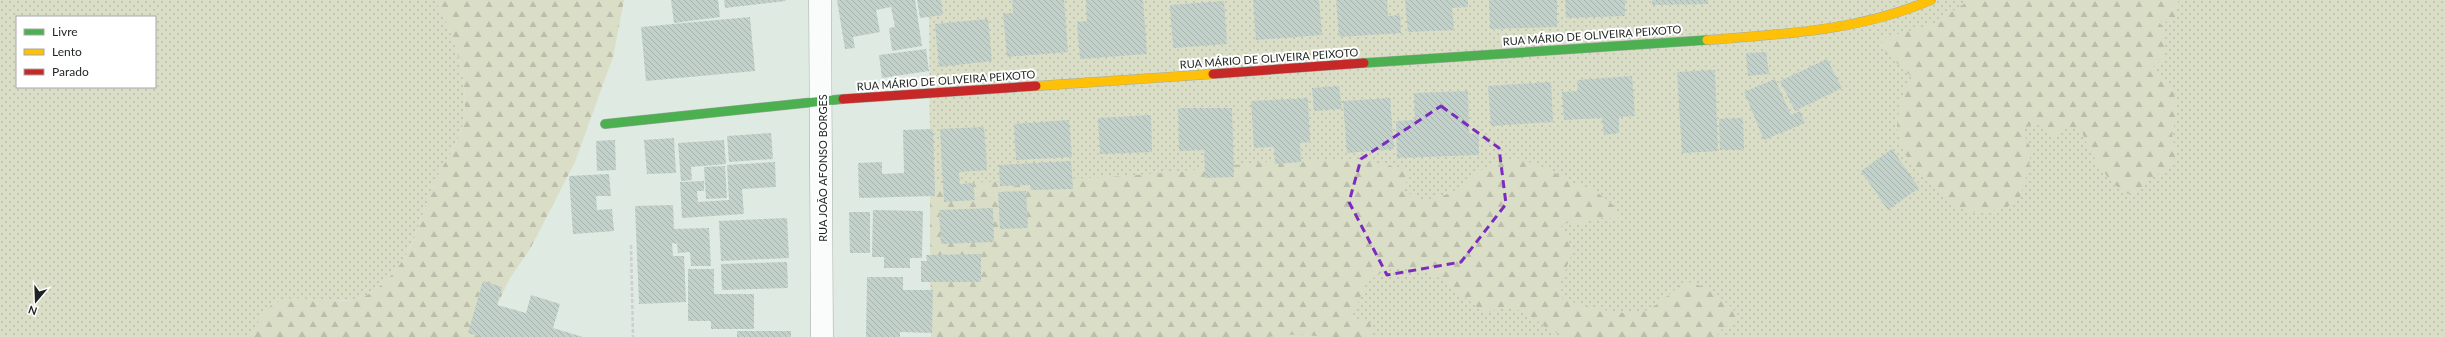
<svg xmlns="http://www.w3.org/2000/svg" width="2445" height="337" viewBox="0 0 2445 337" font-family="Lato,sans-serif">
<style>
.grass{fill:url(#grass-dots);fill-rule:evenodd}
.forest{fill:url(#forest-firs)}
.building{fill:url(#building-back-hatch)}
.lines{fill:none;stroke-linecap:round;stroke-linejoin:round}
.street-casing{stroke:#a4aca6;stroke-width:23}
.fast-casing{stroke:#a4aca6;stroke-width:10}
.slow-casing{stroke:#a4aca6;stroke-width:10}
.jam-casing{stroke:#a4aca6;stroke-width:10}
.path{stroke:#cdd0ce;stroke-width:2.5;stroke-dasharray:4 2;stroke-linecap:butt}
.street{stroke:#fafcfb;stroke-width:22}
.fast{stroke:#4caf50;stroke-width:9}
.slow{stroke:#ffc107;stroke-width:9}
.jam{stroke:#c62828;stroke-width:9}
.marked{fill:none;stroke:#7b2cbf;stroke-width:3;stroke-dasharray:8 5;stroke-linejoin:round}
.labels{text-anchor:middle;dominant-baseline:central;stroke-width:4;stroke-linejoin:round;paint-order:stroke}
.street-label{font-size:11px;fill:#1d231e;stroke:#fff}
</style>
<defs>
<pattern id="grass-dots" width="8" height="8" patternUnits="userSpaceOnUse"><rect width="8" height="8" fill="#dadec6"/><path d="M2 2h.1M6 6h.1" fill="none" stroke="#bbbeaa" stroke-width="1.8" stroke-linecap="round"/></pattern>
<pattern id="forest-firs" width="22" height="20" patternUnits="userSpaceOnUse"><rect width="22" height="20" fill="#dadec6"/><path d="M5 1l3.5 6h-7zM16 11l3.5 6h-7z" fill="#bbbeaa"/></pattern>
<pattern id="building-back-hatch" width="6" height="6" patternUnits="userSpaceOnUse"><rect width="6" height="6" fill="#c2d1ca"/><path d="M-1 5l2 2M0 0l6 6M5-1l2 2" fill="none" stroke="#a6b3ad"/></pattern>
</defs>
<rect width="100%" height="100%" fill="#dfeae2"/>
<g class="grass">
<path d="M0 0H435C455 34 472 88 462 128 455 151 438 170 430 193 417 231 407 269 372 292 356 303 340 300 322 301 304 302 284 308 266 312L250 337H0ZM17 17H155V87H17Z"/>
<polygon points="929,0 2445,0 2445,337 931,337"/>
</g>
<g class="forest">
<path d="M435 0H624L613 57 575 162 530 249 510 278 482 337H250C256 326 263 309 275 303 301 289 342 313 372 292 408 268 418 229 431 190 439 168 456 150 462 128 472 87 455 35 435 0Z"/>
<path d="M1970 0H2178V7L2174 21 2159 22 2165 30 2163 59 2152 68 2163 81 2174 88 2176 117 2172 134 2176 153 2172 167 2148 180 2139 192 2126 194C2103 177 2090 153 2080 127L2061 130 2054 136 2036 122 2022 130 2031 149 2029 167 2020 198 2006 208 1986 212H1969L1956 206 1908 159 1900 143 1897 126 1899 110 1904 91 1913 78 1883 50 1881 39 1933 24Z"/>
<path d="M1517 158 1544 167 1575 184 1594 190 1613 205 1619 219 1600 218 1579 224 1567 223 1559 228 1568 239 1572 253 1561 282 1562 298C1581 306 1626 318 1645 311 1659 305 1673 291 1685 281 1710 288 1722 296 1739 316L1736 324 1724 327 1716 337H1566C1559 333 1550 331 1544 326 1522 310 1511 302 1485 314L1448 283 1429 272 1420 268 1391 269 1379 274 1366 283 1351 320 1370 321 1373 337H1323L1299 334 1268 337H931L930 184C1004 181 1078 180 1151 174 1231 168 1338 144 1413 173L1401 189 1424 201C1432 198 1442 197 1450 193 1479 178 1480 161 1517 158Z"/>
</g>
<g class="building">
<polygon points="671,0 718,0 720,17 674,23"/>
<polygon points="724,0 785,0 786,1 725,8"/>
<polygon points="837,0 915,0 922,46 892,51 889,28 895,27 891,7 876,10 880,32 853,37 855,48 845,49"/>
<polygon points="917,0 941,0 943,15 920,18"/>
<polygon points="1012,0 1064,0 1068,52 1007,57 1003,13 1013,13"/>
<polygon points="1086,0 1143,0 1147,54 1080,59 1077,22 1087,21"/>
<polygon points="1253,0 1319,0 1322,35 1256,40"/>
<polygon points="1336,0 1387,0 1388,16 1400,15 1401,33 1339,37"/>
<polygon points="1405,0 1468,0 1468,7 1452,8 1454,30 1408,32"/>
<polygon points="1489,0 1557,0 1557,27 1490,29"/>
<polygon points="1565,0 1625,0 1625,16 1566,18"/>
<polygon points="1652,0 1708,0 1708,4 1652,5"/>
<polygon points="1224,1 1227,44 1173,48 1170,5"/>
<polygon points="750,17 755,71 646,81 641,27"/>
<polygon points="988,19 992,61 939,67 935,24"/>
<polygon points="926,49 929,71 882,78 879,55"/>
<polygon points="1766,52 1769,74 1748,76 1746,53"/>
<polygon points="1827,59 1842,88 1795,111 1780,81"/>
<polygon points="1715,70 1718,151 1682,153 1677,72"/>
<polygon points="1632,76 1635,116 1619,117 1619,133 1604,135 1602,118 1564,120 1562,92 1578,91 1577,80"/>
<polygon points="1775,79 1791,115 1800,111 1805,123 1764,140 1744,92"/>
<polygon points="1551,82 1553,122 1491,126 1488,86"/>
<polygon points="1339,86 1342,109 1314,111 1312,88"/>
<polygon points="1468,91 1469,134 1479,134 1479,155 1397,158 1396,121 1415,120 1414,93"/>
<polygon points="1308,98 1310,142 1300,143 1301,162 1275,164 1274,147 1254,148 1251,101"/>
<polygon points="1390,98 1394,149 1347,153 1343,101"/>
<polygon points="1178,108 1232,108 1234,177 1205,178 1204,150 1179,151"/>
<polygon points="1151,115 1152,152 1100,154 1098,118"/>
<polygon points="1743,118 1744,150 1720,150 1719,119"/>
<polygon points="1069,120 1072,157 1016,160 1014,124"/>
<polygon points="984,127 987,170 959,172 960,184 973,183 975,200 944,202 940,129"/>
<polygon points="933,129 935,196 859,198 858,163 882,162 882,174 904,173 903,130"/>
<polygon points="771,133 773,159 729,162 727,136"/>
<polygon points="674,138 676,173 647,174 644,140"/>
<polygon points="615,140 616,170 597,171 596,141"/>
<polygon points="724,140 726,164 691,167 692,180 681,181 678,143"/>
<polygon points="1892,149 1919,188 1888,210 1861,171"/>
<polygon points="1071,161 1073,189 1031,190 1030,185 1000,186 999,165"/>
<polygon points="775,162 776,187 742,189 744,214 682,218 680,182 704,181 704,191 697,191 698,202 729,200 727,165"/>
<polygon points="725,166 727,198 706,199 704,167"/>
<polygon points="609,174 611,196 596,196 597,210 612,209 614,231 573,234 569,176"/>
<polygon points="1026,191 1028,228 1000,229 998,192"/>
<polygon points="673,205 674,229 709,228 711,266 691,266 690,252 678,253 677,244 672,243 673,256 684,256 686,302 639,304 635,206"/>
<polygon points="993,208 994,242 941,244 939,210"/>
<polygon points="873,210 923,211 922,258 910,258 910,268 884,268 884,257 872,257"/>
<polygon points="849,212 870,212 870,253 850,253"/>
<polygon points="787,218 789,258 721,261 719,221"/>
<polygon points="981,254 981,282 921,282 921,261 927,261 926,255"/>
<polygon points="787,262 788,288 722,290 721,264"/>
<polygon points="688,269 714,269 714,294 754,294 754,329 711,329 711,321 688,321"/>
<polygon points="867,277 903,277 903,290 933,290 932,333 900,332 900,337 866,337"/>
<polygon points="483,281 502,287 497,305 526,313 531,295 560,304 553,328 583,337 482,337 468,333"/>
<rect x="737" y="331" width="54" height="6"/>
</g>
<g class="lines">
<defs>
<polyline id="street" points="820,0 822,337"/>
<g id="fast">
<polyline points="1364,63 1707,40"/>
<polyline points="605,124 843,99"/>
</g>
<g id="slow">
<path d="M1707 40C1784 34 1859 31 1931 0"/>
<polyline points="1036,86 1213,74"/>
</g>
<g id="jam">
<polyline points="1213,74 1364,63"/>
<polyline points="843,99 1036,86"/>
</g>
</defs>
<use href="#street" class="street-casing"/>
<use href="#fast" class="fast-casing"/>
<use href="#slow" class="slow-casing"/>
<use href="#jam" class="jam-casing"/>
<polyline class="path" points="631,245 633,337"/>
<use href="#street" class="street"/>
<use href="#fast" class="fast"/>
<use href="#slow" class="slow"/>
<use href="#jam" class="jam"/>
</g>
<path class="marked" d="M1441 106 1499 148 1506 204 1461 262 1387 275 1349 202 1361 159Z"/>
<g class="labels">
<g class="street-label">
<text transform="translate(1592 35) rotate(-4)">RUA MÁRIO DE OLIVEIRA PEIXOTO</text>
<text transform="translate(1269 58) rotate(-4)">RUA MÁRIO DE OLIVEIRA PEIXOTO</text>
<text transform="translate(946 80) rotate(-4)">RUA MÁRIO DE OLIVEIRA PEIXOTO</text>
<text transform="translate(822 168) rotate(-90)">RUA JOÃO AFONSO BORGES</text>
</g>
</g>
<rect x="16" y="16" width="140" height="72" fill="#ffffff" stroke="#a5a7a5"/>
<rect x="24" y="29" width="20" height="6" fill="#4caf50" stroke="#a5a7a5"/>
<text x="52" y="36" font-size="12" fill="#1d231e">Livre</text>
<rect x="24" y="49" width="20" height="6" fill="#ffc107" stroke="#a5a7a5"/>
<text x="52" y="56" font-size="12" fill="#1d231e">Lento</text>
<rect x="24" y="69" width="20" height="6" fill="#c62828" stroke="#a5a7a5"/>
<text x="52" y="76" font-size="12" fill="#1d231e">Parado</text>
<g transform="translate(36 301) rotate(199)" stroke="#ffffff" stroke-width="3" paint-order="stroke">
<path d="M0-3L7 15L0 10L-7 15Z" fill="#1d231e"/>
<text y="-6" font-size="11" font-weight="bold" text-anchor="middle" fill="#1d231e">N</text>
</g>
</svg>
